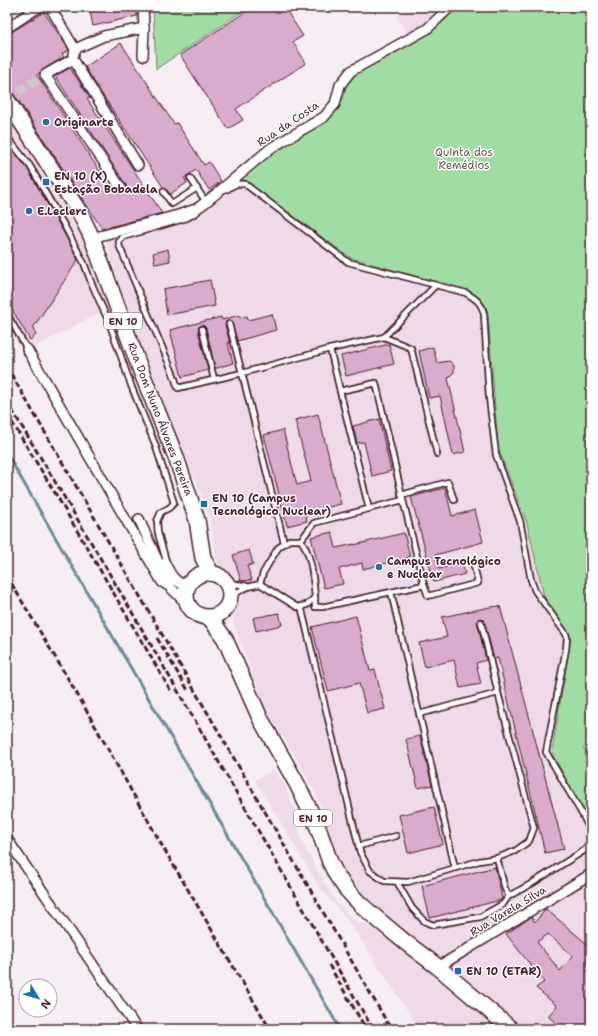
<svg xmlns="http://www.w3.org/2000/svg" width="598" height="1036" viewBox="0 0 598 1036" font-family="'Shantell Sans',sans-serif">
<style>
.built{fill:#eedae9}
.green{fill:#a0dda4;stroke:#757e68}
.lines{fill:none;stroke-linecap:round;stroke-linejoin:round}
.stream{stroke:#6c8b96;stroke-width:3}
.building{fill:#d9abcd;stroke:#4a1f2b;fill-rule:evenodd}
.street-tunnel{stroke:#d4c5cd;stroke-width:9;stroke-dasharray:9 4.5;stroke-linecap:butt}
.lane-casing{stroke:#4a1f2b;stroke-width:8}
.street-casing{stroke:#4a1f2b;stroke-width:12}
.primary-casing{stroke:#4a1f2b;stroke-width:18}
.lane{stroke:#fff;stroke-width:4.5}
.street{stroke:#fff;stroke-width:9}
.primary{stroke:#fff;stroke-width:15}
.rail{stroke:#4a1f2b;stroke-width:3;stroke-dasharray:6 3;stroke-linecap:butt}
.poi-dot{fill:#1f6fb2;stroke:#fff;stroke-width:1.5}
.labels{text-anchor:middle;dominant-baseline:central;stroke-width:3;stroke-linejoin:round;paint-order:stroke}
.shield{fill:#fff;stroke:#80626b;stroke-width:1}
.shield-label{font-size:10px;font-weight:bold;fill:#4a1f2b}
.poi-label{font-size:11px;font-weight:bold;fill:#4a1f2b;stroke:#fff;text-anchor:start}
.street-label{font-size:11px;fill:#4a1f2b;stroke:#fff}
.park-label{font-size:11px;fill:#64584f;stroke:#fff}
</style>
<rect width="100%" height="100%" fill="#f7eef5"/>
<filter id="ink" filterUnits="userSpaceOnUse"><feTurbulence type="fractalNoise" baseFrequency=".025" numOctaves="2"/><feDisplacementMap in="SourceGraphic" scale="8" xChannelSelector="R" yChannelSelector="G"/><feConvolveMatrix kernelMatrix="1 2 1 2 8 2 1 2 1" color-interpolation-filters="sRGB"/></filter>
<g filter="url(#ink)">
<g class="built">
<polygon points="411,7 442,7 418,30 407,35 397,16 405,10"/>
<polygon points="7,109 82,225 113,306 25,352 7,320"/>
<polygon points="241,178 351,258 472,292 479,297 485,304 487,309 498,448 505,471 527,523 544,596 571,640 571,648 549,750 550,754 591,826 591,870 443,959 435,956 371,903 361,893 354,885 341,863 335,852 321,807 314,791 305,773 290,748 266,710 233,623 233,613 242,598 241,581 230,577 218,565 209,517 198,486 146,358 119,285 105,238 173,220"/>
<polygon points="274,770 285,786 295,810 301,840 322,879 334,899 350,917 359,923 367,924 452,987 451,963 591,880 591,1029 420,1029 347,919 320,888 255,780"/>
</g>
<g class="green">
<polygon points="153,7 249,7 156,69"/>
<path d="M457 7H591V742L583 748 591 759V825L554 757 552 751 571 637 544 596 527 523 498 448 488 315C487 304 480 298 472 292L351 258 241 178 264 160 296 139 320 125 337 109 344 97 347 82 354 73 427 34 445 20Z"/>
</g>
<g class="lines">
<polyline class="stream" points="7,454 340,1029"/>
</g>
<g class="building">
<polygon points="89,7 137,7 137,16 93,26"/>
<polygon points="253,7 284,7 303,36 293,42 306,63 236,109 243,120 228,129 180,55"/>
<polygon points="44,12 69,50 62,54 64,57 42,70 37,75 114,193 116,191 119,194 124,193 127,190 126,185 55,76 70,68 90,98 87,99 162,213 102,229 7,83 7,34 10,33"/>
<polygon points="121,43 174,124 177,123 204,165 209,162 221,181 209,190 196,170 184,178 187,183 170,194 166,189 163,187 100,91 85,67"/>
<polygon points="7,143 27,168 64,233 78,260 33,328 36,335 30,340 7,301"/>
<polygon points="168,249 170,261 155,264 153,253"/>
<polygon points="210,280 215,306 167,315 163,289"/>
<polygon points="272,314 276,330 237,341 232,323 230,321 227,321 225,325 230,343 228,343 233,363 217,368 215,368 206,328 203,325 200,326 198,330 208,370 182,377 170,330 221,317 222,320 239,315 240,318 247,316 248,320"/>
<polygon points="389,344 394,364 346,376 341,356"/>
<polygon points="433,347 437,363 449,361 453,364 454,367 454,372 448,378 465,452 453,455 440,396 429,398 419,351"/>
<polygon points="318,414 341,504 305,513 307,521 287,526 264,435 283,430 297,485 311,481 295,420"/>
<polygon points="379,419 391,471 372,476 364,442 357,443 353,426"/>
<polygon points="445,488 452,516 475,510 483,542 435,555 439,569 462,563 465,574 434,582 411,497"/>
<polygon points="332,532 336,548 354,544 354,545 404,533 410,557 363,569 362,563 339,569 343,584 324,588 311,537"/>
<polygon points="249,550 253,564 247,566 252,580 241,581 233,555"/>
<polygon points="500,606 564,849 545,853 498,658 494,659 484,620 480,618 477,621 486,660 476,663 481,684 460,688 454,660 425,667 419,643 447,637 442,617 490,607"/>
<polygon points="279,613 282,625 256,631 253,618"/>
<polygon points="356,616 370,671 375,670 385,709 367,713 359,683 328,691 312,627"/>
<polygon points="420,736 432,785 418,788 406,739"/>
<polygon points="434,807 443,844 408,853 399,815"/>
<polygon points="495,867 502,898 501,900 430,918 422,886"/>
<path d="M546 909 587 944 591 940V1029H562L548 1016 557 1006 536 988 544 982 506 934 531 917 535 922ZM548 934 573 956 560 971 537 942Z"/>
</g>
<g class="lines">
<polyline class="street-tunnel" points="7,99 45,75"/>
<defs>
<g id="lane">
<polyline points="7,137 30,166 64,225 84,263 91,282 110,325 132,388 155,444 174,503 169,508 161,512 157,521 158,533 167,564"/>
<polyline points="190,178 206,202"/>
<path d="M228 189C234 184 238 183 245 184L348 262 466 293C476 299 481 302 484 314L489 397 496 455 520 521 531 580 535 591 566 634 567 638 566 649 546 752 582 814 591 832V838"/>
<polyline points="163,191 172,204 197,188"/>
<polyline points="197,212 187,218 123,237 119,242 119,245 173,373 178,388 242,373 229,324"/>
<polyline points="7,314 27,349"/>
<polyline points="202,329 214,379"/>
<polyline points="384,337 436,285"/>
<polyline points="330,349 384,337 411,348 437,454"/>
<polyline points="401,495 448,482 454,500"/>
<polyline points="369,509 340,391 376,383 403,500"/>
<polyline points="301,540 314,523 403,500 424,585 391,592"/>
<polyline points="284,543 242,373 330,349 340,391"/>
<polyline points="221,577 230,583 247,586"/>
<polyline points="424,585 428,596 478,583 474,566"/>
<path d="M230 599C240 589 246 587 260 584L297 607 307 605 315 597C313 578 312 556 301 540H289L278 548 263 573 260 584"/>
<polyline points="301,606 360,852 370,871 384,881 408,882 455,868 391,592 322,607 315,607 315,597"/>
<polyline points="419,714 498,693"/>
<polyline points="359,846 396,836"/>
<polyline points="497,858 505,889 509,896"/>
<polyline points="455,868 479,861 497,858 515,851 529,841 534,828 498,693 481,622"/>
<polyline points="397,882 412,908 424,921 433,925 480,917 503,904 509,896 531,884 585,850 591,841"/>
</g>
<g id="street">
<polyline points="50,7 75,49 74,54"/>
<polyline points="143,7 144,28 143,56"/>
<polyline points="7,28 39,7"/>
<polyline points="75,49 104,36 144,28"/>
<polyline points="121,188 45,75 73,59 138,165"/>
<polyline points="92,238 178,215 196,209 206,202 271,148 324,117 335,104 340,85 351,71 427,29 450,7"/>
<polyline points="27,349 162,582 169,586"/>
<polyline points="139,519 169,586 187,604"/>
<path d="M165 563C171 576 174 582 188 586"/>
<polyline points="7,839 137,1029"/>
<polyline points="438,967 591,874"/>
</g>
<g id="primary">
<polyline points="7,100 80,213 92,238 141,371 176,457 197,520 203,558 211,573"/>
<circle cx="208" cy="595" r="22"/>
<polyline points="210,618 225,639 260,718 297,784 317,825 330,862 337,876 347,890 360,904 375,917 405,942 438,967 511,1029"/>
</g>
</defs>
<use href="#lane" class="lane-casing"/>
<use href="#street" class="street-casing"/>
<use href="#primary" class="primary-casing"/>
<use href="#lane" class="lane"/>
<use href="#street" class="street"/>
<use href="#primary" class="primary"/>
<g class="rail">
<polyline points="7,367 391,1029"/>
<path d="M7 402C133 609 251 820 373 1029"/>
<polyline points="7,414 58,498 172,693"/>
<polyline points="7,576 80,699 164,849 270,1029"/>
<polyline points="157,638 189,692"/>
<polyline points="329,965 366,1029"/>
</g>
</g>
</g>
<g class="poi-dot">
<circle cx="46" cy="122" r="4"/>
<rect x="42" y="178" width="8" height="8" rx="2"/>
<circle cx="29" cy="211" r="4"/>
<rect x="200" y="500" width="8" height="8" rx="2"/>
<circle cx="379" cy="567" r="4"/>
<rect x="454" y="967" width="8" height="8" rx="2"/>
</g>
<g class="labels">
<g class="shield">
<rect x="104" y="313" width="38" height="16" rx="3"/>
<rect x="294" y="810" width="38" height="16" rx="3"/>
</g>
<g class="shield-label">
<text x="123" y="321">EN 10</text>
<text x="313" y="818">EN 10</text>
</g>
<g class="poi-label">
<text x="54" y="122">Originarte</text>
<text x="54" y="176">EN 10 (X)<tspan x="54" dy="13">Estação Bobadela</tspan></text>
<text x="37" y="211">E.Leclerc</text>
<text x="212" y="498">EN 10 (Campus<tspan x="212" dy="13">Tecnológico Nuclear)</tspan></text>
<text x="387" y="561">Campus Tecnológico<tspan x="387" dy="13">e Nuclear</tspan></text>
<text x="466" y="971">EN 10 (ETAR)</text>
</g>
<g class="street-label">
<text transform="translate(288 124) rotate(-34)">Rua da Costa</text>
<text transform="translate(160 419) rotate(69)">Rua Dom Nuno Álvares Pereira</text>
<text transform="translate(508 911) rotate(-31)">Rua Varela Silva</text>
</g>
<g class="park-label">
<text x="464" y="152">Quinta dos<tspan x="464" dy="13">Remédios</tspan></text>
</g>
</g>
<rect width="598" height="1036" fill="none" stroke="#fff" stroke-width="24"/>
<rect x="12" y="12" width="574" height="1012" fill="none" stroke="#4a1f2b" stroke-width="1.5" filter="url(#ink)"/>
<g transform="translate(38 998) rotate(128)"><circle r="19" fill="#ffffff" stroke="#b7a5aa"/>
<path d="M0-3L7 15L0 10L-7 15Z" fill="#1f6fb2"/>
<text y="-6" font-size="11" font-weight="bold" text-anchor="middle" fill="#4a1f2b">N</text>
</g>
</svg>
